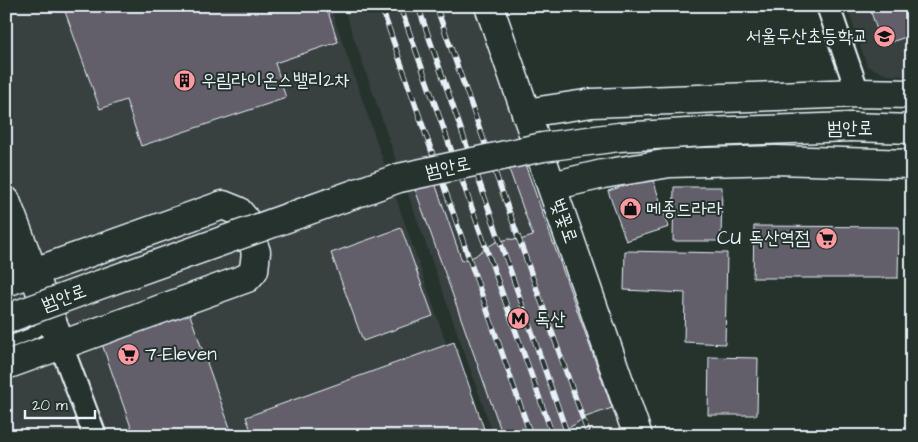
<svg xmlns="http://www.w3.org/2000/svg" width="918" height="442" viewBox="0 0 918 442" font-family="'Architects Daughter','Poor Story',sans-serif">
<style>
.built{fill:#384040}
.building{fill:#625f6b;stroke:#e8f1f8}
.lines{fill:none;stroke-linecap:round;stroke-linejoin:round}
.service-casing{stroke:#e8f1f8;stroke-width:15}
.minor-casing{stroke:#e8f1f8;stroke-width:26}
.tertiary-casing{stroke:#e8f1f8;stroke-width:31}
.secondary-casing{stroke:#e8f1f8;stroke-width:31}
.service{stroke:#26332d;stroke-width:11}
.minor{stroke:#26332d;stroke-width:22}
.tertiary{stroke:#26332d;stroke-width:28}
.secondary{stroke:#26332d;stroke-width:28}
.rail-casing{stroke:#e8f1f8;stroke-width:5.5}
.rail{stroke:#26332d;stroke-width:4;stroke-dasharray:11;stroke-linecap:butt}
.secondary-bridge-casing{stroke:#e8f1f8;stroke-width:31;stroke-linecap:butt}
.secondary-bridge{stroke:#26332d;stroke-width:28}
.labels{text-anchor:middle;dominant-baseline:central;stroke-width:4;stroke-linejoin:round;paint-order:stroke}
.poi-label{font-size:19px;fill:#e8f1f8;stroke:#26332d;text-anchor:start}
.street-label{font-size:19px;fill:#e8f1f8;stroke:#26332d}
</style>
<rect width="100%" height="100%" fill="#26332d"/>
<filter id="ink" filterUnits="userSpaceOnUse"><feTurbulence type="fractalNoise" baseFrequency=".02" numOctaves="2"/><feDisplacementMap in="SourceGraphic" scale="10" xChannelSelector="R" yChannelSelector="G"/><feConvolveMatrix kernelMatrix="1 2 1 2 8 2 1 2 1" color-interpolation-filters="sRGB"/></filter>
<g filter="url(#ink)">
<g class="built">
<polygon points="6,6 330,6 478,436 6,436"/>
<polygon points="343,6 475,6 551,216 626,436 494,436 395,157"/>
<polygon points="847,6 912,6 912,76 887,75 867,66"/>
</g>
<g class="building">
<polygon points="63,6 326,6 338,42 275,63 286,98 141,146 126,100 100,109"/>
<polygon points="869,6 912,6 912,35 882,45"/>
<polygon points="516,139 612,408 583,418 574,425 563,430 549,434 538,434 532,436 503,436 406,164 426,157 462,261 475,256 484,249 496,242 509,239 520,240 533,236 500,144"/>
<polygon points="652,177 669,227 626,241 608,191"/>
<polygon points="674,187 722,187 721,241 673,241"/>
<polygon points="754,226 899,227 898,278 753,278"/>
<polygon points="401,228 433,316 363,341 331,253"/>
<polygon points="625,251 727,253 725,344 684,342 685,293 624,290"/>
<polygon points="189,312 233,436 134,436 102,344"/>
<polygon points="454,342 484,429 464,436 253,436 246,417"/>
<polygon points="709,357 758,358 757,415 708,415"/>
<polygon points="664,431 756,432 755,436 666,436"/>
</g>
<g class="lines">
<defs>
<g id="service">
<polyline points="6,263 18,257 22,250"/>
<path d="M6 343C20 338 42 333 48 318"/>
</g>
<g id="minor">
<polyline points="828,6 858,93"/>
<polyline points="61,345 95,436"/>
</g>
<g id="tertiary">
<polyline points="489,6 638,436"/>
<polyline points="6,201 61,345"/>
</g>
<g id="secondary">
<polyline points="526,113 592,103 858,93 912,94"/>
<polyline points="852,127 912,129"/>
<polyline points="552,186 603,174 670,163 775,160 912,164"/>
<polyline points="6,282 223,205 238,211 244,218 256,252 254,270 247,278 6,365"/>
</g>
</defs>
<use href="#service" class="service-casing"/>
<use href="#minor" class="minor-casing"/>
<use href="#tertiary" class="tertiary-casing"/>
<use href="#secondary" class="secondary-casing"/>
<use href="#service" class="service"/>
<use href="#minor" class="minor"/>
<use href="#tertiary" class="tertiary"/>
<use href="#secondary" class="secondary"/>
<defs>
<g id="rail">
<polyline points="381,6 531,436"/>
<polyline points="400,6 553,436"/>
<polyline points="418,6 568,436"/>
<polyline points="436,6 589,436"/>
</g>
</defs>
<use href="#rail" class="rail-casing"/>
<use href="#rail" class="rail"/>
<defs>
<polyline id="secondary-bridge" points="6,319 96,286 399,178 543,147 619,137 705,132 852,127"/>
</defs>
<use href="#secondary-bridge" class="secondary-bridge-casing"/>
<use href="#secondary-bridge" class="secondary-bridge"/>
</g>
</g>
<defs>
<symbol id="school-disc" viewBox="-11 -11 22 22"><circle r="9.5" fill="#ff9aa2" stroke="#26332d"/><path d="M0-5L7-2L0 1L-7-2ZM-4 1L0 2.5L4 1V4Q0 6-4 4Z" fill="#111"/></symbol>
<symbol id="building-disc" viewBox="-11 -11 22 22"><circle r="9.5" fill="#ff9aa2" stroke="#26332d"/><path d="M-4-6H4V6H1V3H-1V6H-4ZM-2.5-4.3h1.7v1.8h-1.7ZM.8-4.3h1.7v1.8H.8ZM-2.5-1h1.7V.8h-1.7ZM.8-1h1.7V.8H.8Z" fill="#111"/></symbol>
<symbol id="shop-disc" viewBox="-11 -11 22 22"><circle r="9.5" fill="#ff9aa2" stroke="#26332d"/><path d="M-5-2.5h2.3a2.7 3.5 0 0 1 5.4 0H5L5.5 6h-11ZM-1.5-2.5h3a1.5 2.3 0 0 0-3 0Z" fill="#111"/></symbol>
<symbol id="supermarket-disc" viewBox="-11 -11 22 22"><circle r="9.5" fill="#ff9aa2" stroke="#26332d"/><path d="M-6-5.5h2.5l.6 2H6L4.5 2H-2.5L-4.4-4H-6ZM-1.5 3.2a1.3 1.3 0 1 0 .1 0ZM3 3.2a1.3 1.3 0 1 0 .1 0Z" fill="#111"/></symbol>
<symbol id="metro-disc" viewBox="-11 -11 22 22"><circle r="9.5" fill="#ff9aa2" stroke="#26332d"/><path d="M-5.5 5V-5H-3L0 0L3-5H5.5V5H3V-.5L0 4L-3-.5V5Z" fill="#111"/></symbol>
</defs>
<g fill-rule="evenodd">
<use href="#school-disc" x="872" y="24" width="25" height="25"/>
<use href="#building-disc" x="172" y="68" width="25" height="25"/>
<use href="#shop-disc" x="618" y="196" width="25" height="25"/>
<use href="#supermarket-disc" x="814" y="226" width="25" height="25"/>
<use href="#metro-disc" x="506" y="306" width="25" height="25"/>
<use href="#supermarket-disc" x="116" y="342" width="25" height="25"/>
</g>
<g class="labels">
<g class="poi-label">
<text x="868" y="36" text-anchor="end">서울두산초등학교</text>
<text x="201" y="80">우림라이온스밸리2차</text>
<text x="646" y="209">메종드라라</text>
<text x="810" y="238" text-anchor="end">CU 독산역점</text>
<text x="535" y="319">독산</text>
<text x="145" y="354">7-Eleven</text>
</g>
<g class="street-label">
<text x="850" y="128">범안로</text>
<text transform="translate(448 168) rotate(-12)">범안로</text>
<text transform="translate(564 221) rotate(71)">벚꽃로</text>
<text transform="translate(64 298) rotate(-20)">범안로</text>
</g>
</g>
<rect width="918" height="442" fill="none" stroke="#26332d" stroke-width="25"/>
<rect x="12" y="12" width="893" height="417" fill="none" stroke="#e8f1f8" stroke-width="2" filter="url(#ink)"/>
<path d="M25 410v8h70v-8" fill="none" stroke="#e8f1f8" stroke-width="2.5"/>
<text x="32" y="410" font-size="15" fill="#e8f1f8" stroke="#26332d" stroke-width="4" paint-order="stroke">20 m</text>
</svg>
